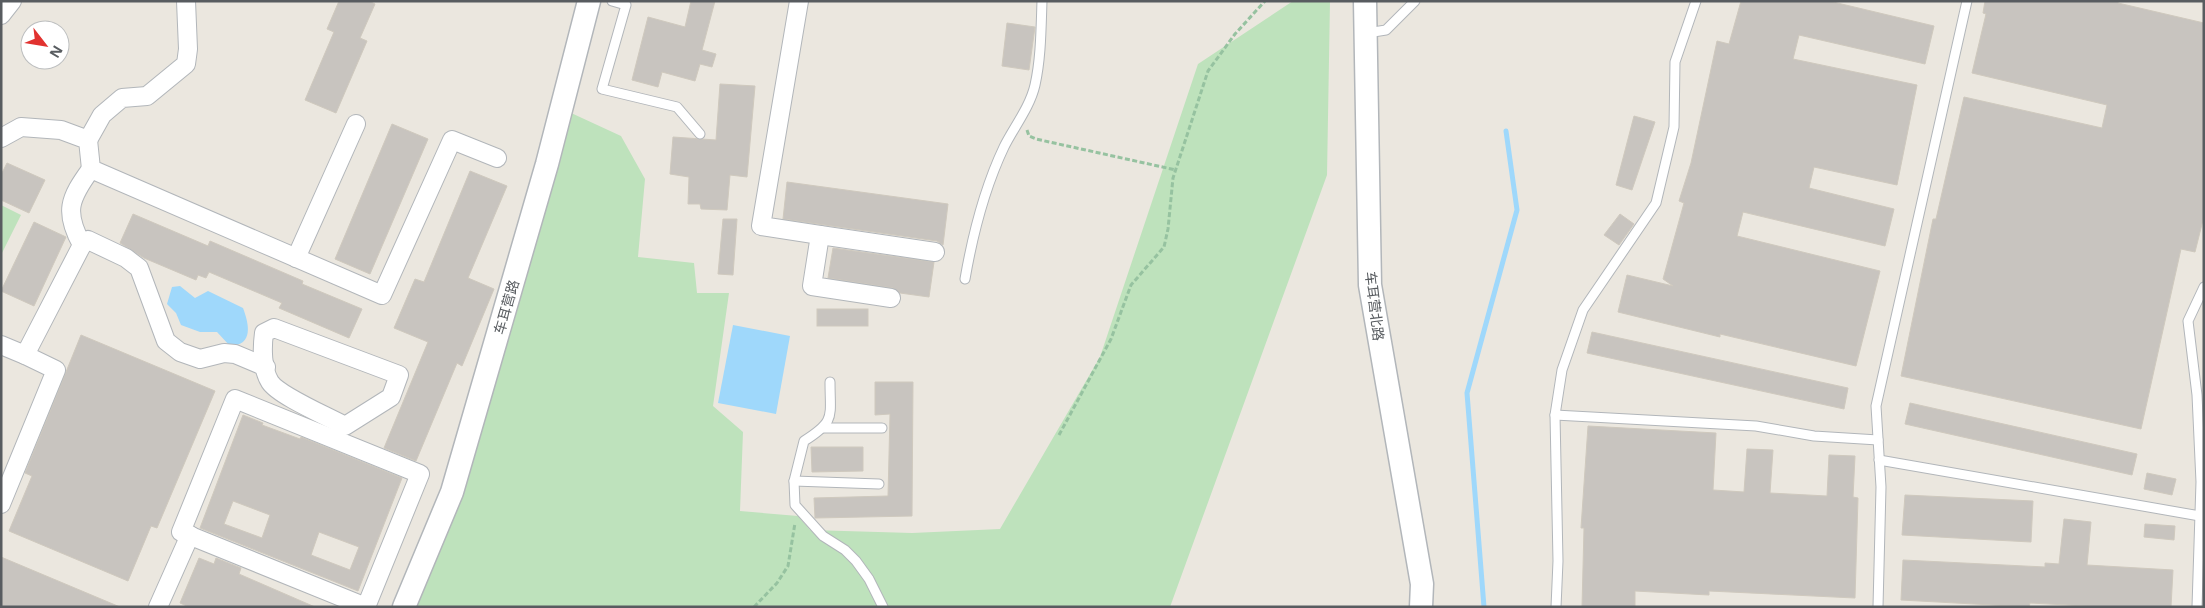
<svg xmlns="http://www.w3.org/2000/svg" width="2205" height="608" viewBox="0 0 2205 608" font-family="'Noto Sans','Noto Sans SC',sans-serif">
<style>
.green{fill:#bee2bc}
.water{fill:#9fd8fb}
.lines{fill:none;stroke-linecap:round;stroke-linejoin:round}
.stream{stroke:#9fd8fb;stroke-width:5}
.building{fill:#c8c4bf;stroke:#cfc9be;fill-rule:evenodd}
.service-casing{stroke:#b2b6ba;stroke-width:11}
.minor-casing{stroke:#b2b6ba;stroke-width:20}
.tertiary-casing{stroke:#b2b6ba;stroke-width:25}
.path{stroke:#96c2a0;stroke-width:3;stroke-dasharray:5 2.5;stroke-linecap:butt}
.service{stroke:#fff;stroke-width:9}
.minor{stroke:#fff;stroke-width:18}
.tertiary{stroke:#fff;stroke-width:22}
.labels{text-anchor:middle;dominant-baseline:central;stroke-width:5;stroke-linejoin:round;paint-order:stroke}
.street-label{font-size:14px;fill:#585c60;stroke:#fff}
</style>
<rect width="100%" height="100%" fill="#ebe7df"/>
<g class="green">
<polygon points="1293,1 1330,1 1327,175 1170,607 417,607 460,497 569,112 621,136 645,179 638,257 694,263 697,293 729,293 713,406 743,432 740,511 798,516 810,530 912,533 1000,529 1100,357 1198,64"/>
<polygon points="1,205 21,215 1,255"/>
</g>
<g class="water">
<path d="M180 286 195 298 208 291 243 308C249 324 254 345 230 346L217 332H200L181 325 176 313 167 304 172 287Z"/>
<polygon points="733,325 790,336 776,414 718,403"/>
</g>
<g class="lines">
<polyline class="stream" points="1484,607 1467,393 1517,210 1506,131"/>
</g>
<g class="building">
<polygon points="339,1 369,1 375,4 360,38 367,41 336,113 305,100 334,32 327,29"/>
<polygon points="691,1 715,1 702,50 716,54 712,67 700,64 695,81 662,72 658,87 632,80 648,17 685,27"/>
<polygon points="1741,1 1829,1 1934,26 1925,64 1799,35 1793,59 1917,85 1897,185 1814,167 1809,188 1894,209 1885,246 1743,212 1737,236 1880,271 1856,366 1720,334 1720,337 1618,312 1627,275 1673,286 1663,279 1684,203 1679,201 1691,163 1717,41 1729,44"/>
<polygon points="1985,1 2118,1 2118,3 2204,23 2204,216 2195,252 2181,249 2141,429 1901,376 1933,219 1936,219 1964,97 2102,128 2107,105 1972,73 1986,14 1983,13"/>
<polygon points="1007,23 1035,27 1029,70 1002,66"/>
<polygon points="720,84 755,86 747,177 730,175 727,210 701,209 700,204 688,204 689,177 670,174 673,137 716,140"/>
<polygon points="1634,116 1655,122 1632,190 1616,185"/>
<polygon points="392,124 428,139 370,274 335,259"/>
<polygon points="7,163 45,180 29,213 1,200 1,175"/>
<polygon points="470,171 507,186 468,278 494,289 462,366 457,363 416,461 384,448 428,342 394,328 415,279 424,282"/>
<polygon points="787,182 948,204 943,245 937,241 783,219"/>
<polygon points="133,214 208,246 210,241 303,281 302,284 362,309 349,338 279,308 282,303 209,272 206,278 198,275 196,280 144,258 120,243"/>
<polygon points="1620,214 1634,224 1619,245 1604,235"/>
<polygon points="723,219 737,219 733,275 718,274"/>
<polygon points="34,222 66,237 34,306 1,291"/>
<polygon points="833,248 934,262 929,297 900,293 893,288 828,278"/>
<rect x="817" y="309" width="51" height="17"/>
<polygon points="1592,332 1848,388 1844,409 1587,353"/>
<polygon points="81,335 215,391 157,528 151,526 128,581 9,531 32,476 25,473"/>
<polygon points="875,382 913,382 912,516 815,518 814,498 888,496 890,414 875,415"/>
<polygon points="1910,403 2137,454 2132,475 1905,424"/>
<path d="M243 415 263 423 262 425 300 439 301 437 402 478 358 591 200 528ZM233 501 270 515 262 538 224 524ZM319 532 359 547 350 570 311 555Z"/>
<polygon points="1588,426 1716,433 1713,490 1744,492 1747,449 1773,450 1770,493 1827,496 1829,455 1855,456 1853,497 1858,498 1855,598 1709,591 1709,595 1635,591 1635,607 1582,607 1584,528 1581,528"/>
<polygon points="811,447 863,447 863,471 812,472"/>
<polygon points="2147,473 2176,479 2172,495 2144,489"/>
<polygon points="1905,495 2033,501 2031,542 1902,535"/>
<polygon points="2064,519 2091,522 2087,565 2173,570 2171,607 2103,607 2030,603 2029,607 1901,600 1903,560 2045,567 2045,563 2059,564"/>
<polygon points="2145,524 2175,526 2174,540 2144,537"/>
<polygon points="1,557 120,607 1,607"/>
<polygon points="199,558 214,564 216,558 241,568 239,574 315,607 189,607 180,603"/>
</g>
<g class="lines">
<defs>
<g id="service">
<polyline points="612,1 626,5 602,89 677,107 700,134"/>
<polyline points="1367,33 1386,30 1415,1"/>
<path d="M965 279C973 233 984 189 1004 147 1014 127 1030 107 1035 85 1041 58 1041 29 1042 1"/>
<path d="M830 382C830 417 836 421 804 441L794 481 795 505 823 536 845 550 856 561 869 579 883 607"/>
<polyline points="1555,415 1756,426 1814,436 1878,440"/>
<polyline points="824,428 882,428"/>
<polyline points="1879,460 2200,516"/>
<polyline points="794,481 879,484"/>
<polyline points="1556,607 1558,561 1555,415 1562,370 1583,310 1656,203 1674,127 1675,62 1696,1"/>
<polyline points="1878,607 1881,487 1876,406 1967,1"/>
<polyline points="2197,607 2201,482 2197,395 2188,321 2204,287"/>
</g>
<g id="minor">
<polyline points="799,1 761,226 820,235 812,286 891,298"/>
<polyline points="1,15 12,1"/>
<polyline points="1,138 21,127 61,130 88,140 91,169 382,295 452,140 497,158"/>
<polyline points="88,140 102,115 122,98 147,96 186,64 188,49 186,1"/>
<polyline points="820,235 935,252"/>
<polyline points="82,245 88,240 126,258 139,268 166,341 180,352 200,359 224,353 235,354 266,367"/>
<polyline points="296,258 356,124"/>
<path d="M274 328 399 375 391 397 345 426C329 417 279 396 270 382 262 369 262 348 264 333Z"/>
<path d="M1 345 25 355 82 245C64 212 69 199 91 169"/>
<polygon points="235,399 420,474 366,607 181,532"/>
<polyline points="1,504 56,370 25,355"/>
<polyline points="158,607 190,535"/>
</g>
<g id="tertiary">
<polyline points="1365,1 1370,285 1422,584 1421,607"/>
<polyline points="404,607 452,492 547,164 589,1"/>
</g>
</defs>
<use href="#service" class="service-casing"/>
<use href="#minor" class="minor-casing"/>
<use href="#tertiary" class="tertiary-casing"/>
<g class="path">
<polyline points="1027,130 1029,136 1036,139 1176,170"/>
<polyline points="1059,435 1111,339 1131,285 1164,247 1168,229 1173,178 1208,71 1235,34 1265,1"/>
<polyline points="754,607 777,583 788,566 795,523"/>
</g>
<use href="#service" class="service"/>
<use href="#minor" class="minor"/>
<use href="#tertiary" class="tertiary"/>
</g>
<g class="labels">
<g class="street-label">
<text transform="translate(1375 306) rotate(83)">车耳营北路</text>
<text transform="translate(506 307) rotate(-74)">车耳营路</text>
</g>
</g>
<rect width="2205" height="608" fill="none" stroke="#585c60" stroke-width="5"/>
<g transform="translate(45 45) rotate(121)"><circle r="24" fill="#ffffff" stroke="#bcbebf"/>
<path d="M0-4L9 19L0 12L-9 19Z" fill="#e1322f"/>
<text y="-8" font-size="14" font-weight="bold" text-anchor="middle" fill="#585c60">N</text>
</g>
</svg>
